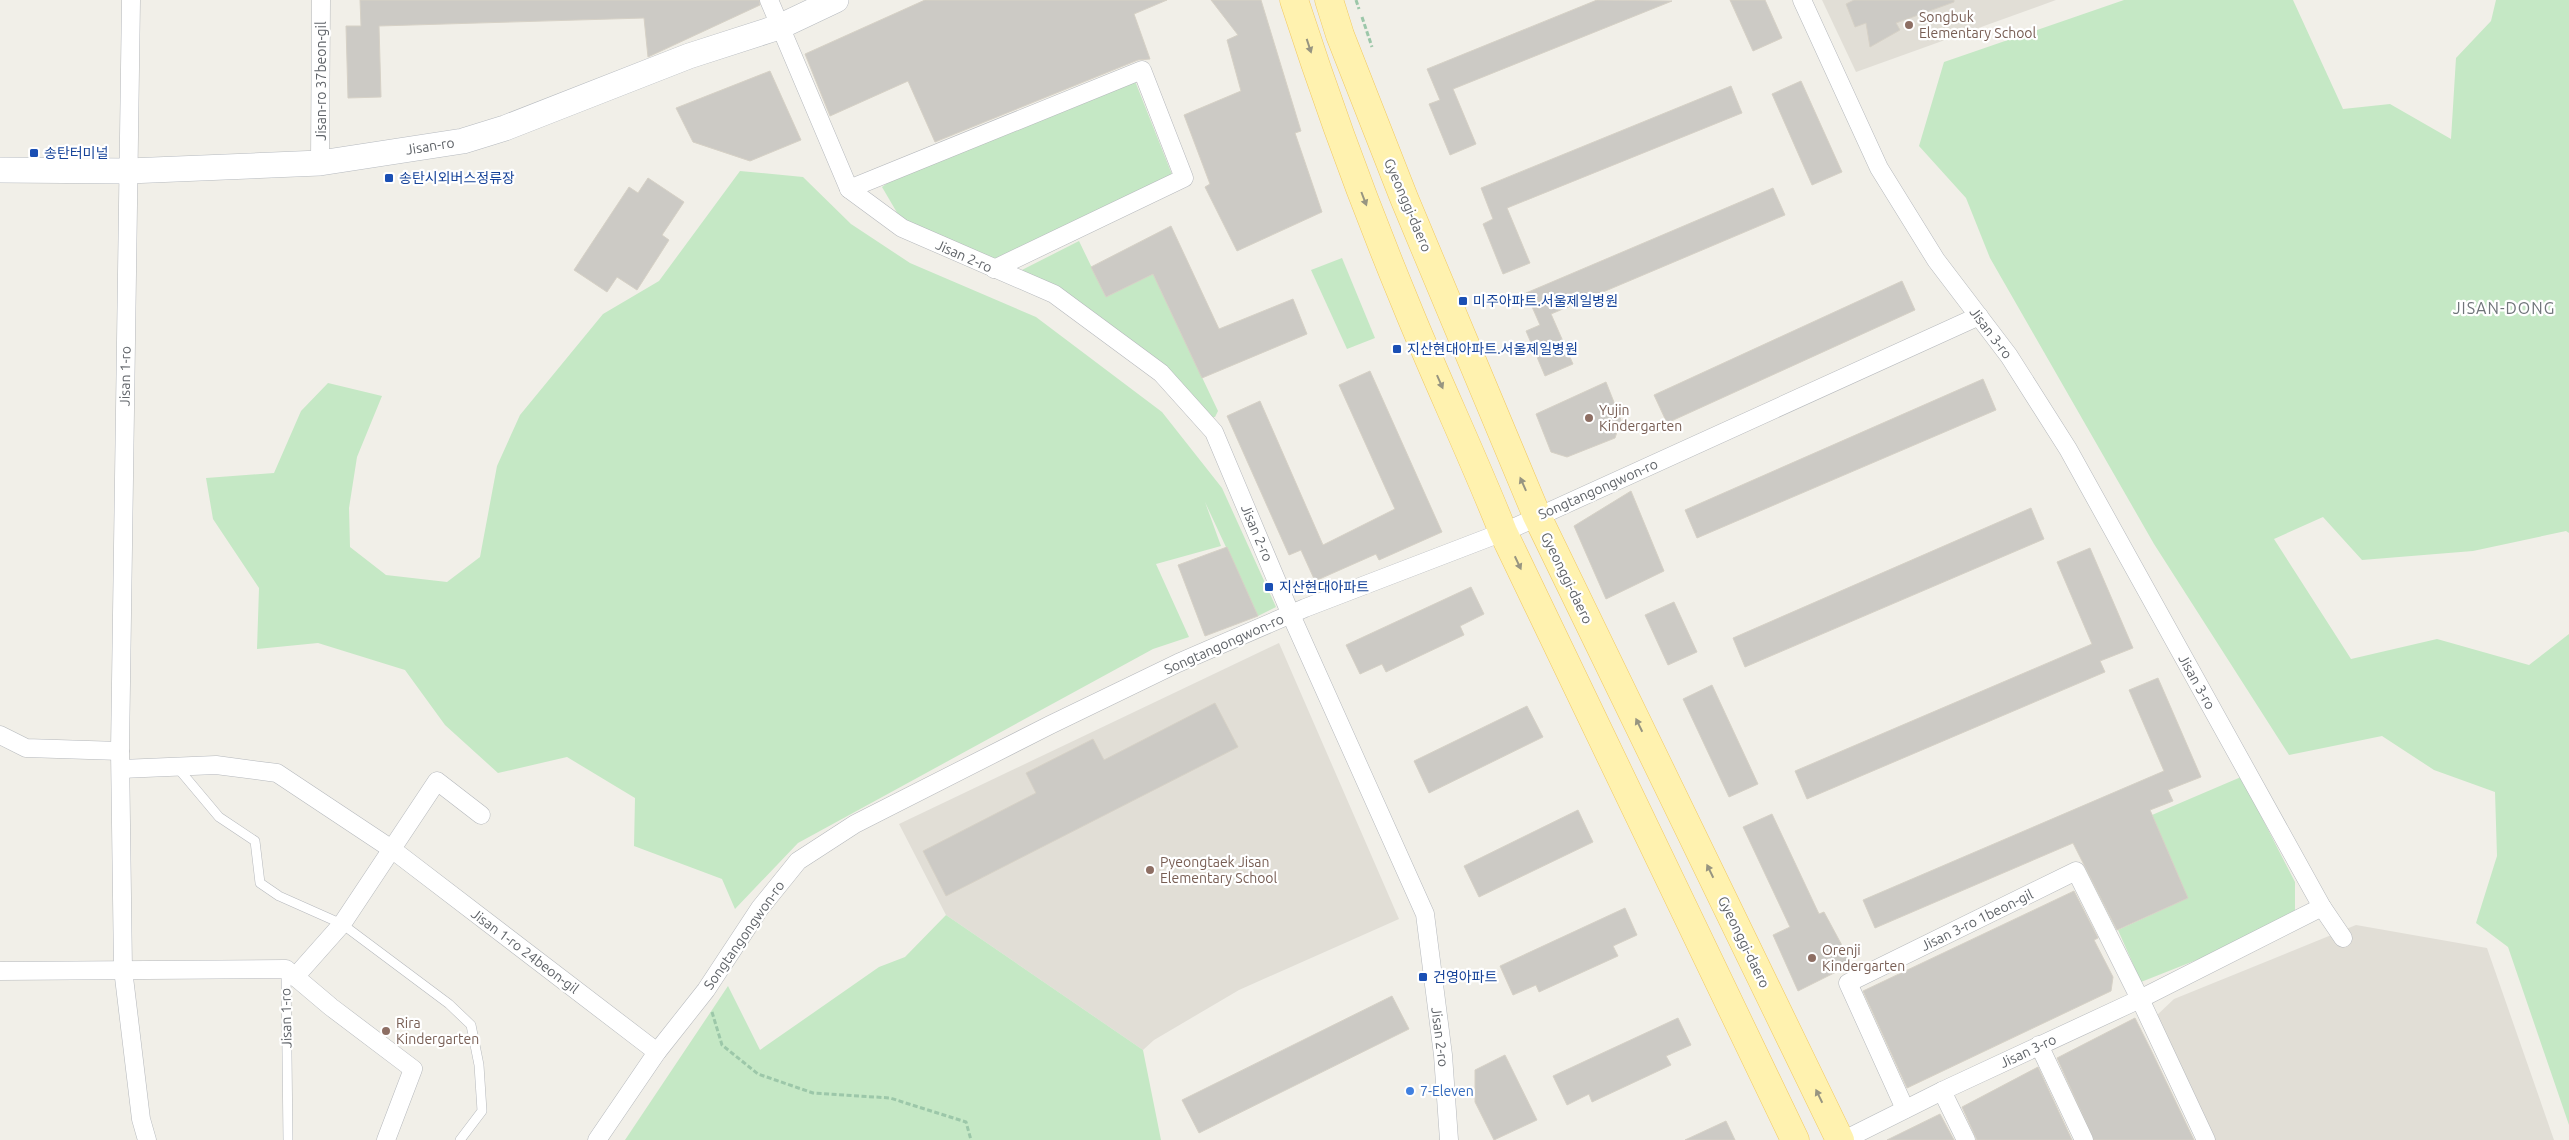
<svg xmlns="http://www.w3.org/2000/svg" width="2569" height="1140" viewBox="0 0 2569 1140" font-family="Ubuntu,'Noto Sans KR',sans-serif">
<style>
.education{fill:#e1ded6}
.green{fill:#c5e8c5}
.building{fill:#cccac5;stroke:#d6d1c6}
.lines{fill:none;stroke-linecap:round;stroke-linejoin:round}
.lane-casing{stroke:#b5b8bc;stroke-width:10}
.street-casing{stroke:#b5b8bc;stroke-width:19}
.secondary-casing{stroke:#b6babf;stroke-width:26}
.primary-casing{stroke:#f2c960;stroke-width:29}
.path{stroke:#9cc7a9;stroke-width:3;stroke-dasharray:5 2.5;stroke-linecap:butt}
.lane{stroke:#fff;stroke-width:9}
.street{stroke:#fff;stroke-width:18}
.secondary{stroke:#fff;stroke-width:25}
.primary{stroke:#fff2af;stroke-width:28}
.oneway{fill:#979581}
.education-dot{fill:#8d6e63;stroke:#fff;stroke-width:2}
.transit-dot{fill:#1a4fb4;stroke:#fff;stroke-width:2}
.shop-dot{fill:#3f7fe0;stroke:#fff;stroke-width:2}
.labels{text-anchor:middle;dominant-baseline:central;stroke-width:4.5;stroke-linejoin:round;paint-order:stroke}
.education-label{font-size:14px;fill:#785e54;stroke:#fff;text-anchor:start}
.street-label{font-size:14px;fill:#5f6368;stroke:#fff}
.transit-label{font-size:14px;fill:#164399;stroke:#fff;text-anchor:start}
.shop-label{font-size:14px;fill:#366cbe;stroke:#fff;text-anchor:start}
.quarter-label{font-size:16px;letter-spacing:1px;fill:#70757a;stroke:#fff}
</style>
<rect width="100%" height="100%" fill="#f1efe8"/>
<g class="education">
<polygon points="1822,0 2056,0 1856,72"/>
<polygon points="1279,643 1399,919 1239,990 1154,1040 1143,1050 946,915 899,824"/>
<polygon points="2356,925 2487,948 2554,1140 2212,1140 2154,1018 2174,999"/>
</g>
<g class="green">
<polygon points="2124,0 2293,0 2343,109 2390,104 2451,139 2456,58 2491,21 2496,0 2569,0 2569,533 2566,531 2473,551 2362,560 2323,517 2274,539 2351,659 2437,639 2529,665 2569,634 2569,1125 2508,947 2476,923 2497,856 2495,792 2434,770 2382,736 2289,755 2154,544 1990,258 1966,198 1919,146 1944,62"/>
<polygon points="1135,81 1173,177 987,262 899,216 882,187 900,174"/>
<polygon points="740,171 803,177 851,224 910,263 1036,317 1162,412 1222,488 1276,607 1258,616 1205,502 1221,546 1156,564 1189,637 1153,649 798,843 735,909 722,879 634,846 635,798 567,757 498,773 445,725 405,670 318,643 257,649 259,588 213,519 206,478 274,473 301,411 328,383 382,396 357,457 349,508 350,547 386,575 447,582 480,557 497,466 520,415 603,314 659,281"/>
<polygon points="1079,241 1106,297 1153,274 1218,411 1215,417 1207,417 1147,357 1012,275"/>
<polygon points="1342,258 1375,338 1347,349 1311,270"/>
<polygon points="2241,777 2295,882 2295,921 2141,982 2118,930 2188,898 2152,815"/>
<polygon points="946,915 1143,1050 1161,1140 625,1140 728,986 760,1050 879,967 905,957"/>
</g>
<g class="building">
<polygon points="360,0 759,0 760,5 648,57 644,18 379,26 381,97 348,98 346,26 361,26"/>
<polygon points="925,0 1167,0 1134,14 1150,59 1138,60 935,142 908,81 830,116 805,54"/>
<polygon points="1211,0 1261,0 1301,131 1295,133 1322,212 1237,251 1205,187 1210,184 1184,115 1241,91 1227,40 1238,35"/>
<polygon points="1597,0 1672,1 1453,89 1476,144 1450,155 1429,104 1440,100 1427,69"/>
<polygon points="1730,0 1765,0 1782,38 1753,51"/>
<polygon points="1854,0 1954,0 1954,2 1896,23 1900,30 1870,47 1866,23 1855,27 1846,4"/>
<polygon points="770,71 801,140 750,161 693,142 676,108"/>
<polygon points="1801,81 1842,172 1812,185 1772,94"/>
<polygon points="1731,86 1742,113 1507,208 1530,263 1503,274 1483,224 1493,219 1481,188"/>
<polygon points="648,178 684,202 662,235 669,240 637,290 617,277 607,292 574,270 629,187 638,193"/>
<polygon points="1773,188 1785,215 1551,314 1573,364 1545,376 1526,331 1540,325 1526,293"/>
<polygon points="1171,226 1219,329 1293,299 1307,334 1202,378 1153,274 1106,297 1091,267"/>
<polygon points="1902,281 1915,310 1667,423 1654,395"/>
<polygon points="1370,371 1442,532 1379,560 1376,554 1315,581 1301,550 1289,555 1227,416 1260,401 1323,545 1395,509 1339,385"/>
<polygon points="1983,379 1996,410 1697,538 1685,510"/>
<polygon points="1606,382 1621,420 1615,438 1567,457 1551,452 1536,414"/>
<polygon points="1631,491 1664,571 1606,599 1574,526"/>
<polygon points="2031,508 2044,539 1745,667 1733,638"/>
<polygon points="1227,547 1258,616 1205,636 1178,565"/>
<polygon points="2090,548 2133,648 2100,661 2105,672 1807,799 1795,771 2092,644 2057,562"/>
<polygon points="1471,587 1484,614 1460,626 1464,635 1386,672 1382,664 1360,674 1346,645"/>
<polygon points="1674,602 1697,652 1668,665 1645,615"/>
<polygon points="2158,678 2201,777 2168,790 2173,801 2150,810 2188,898 2117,930 2073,843 1875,928 1863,900 2164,771 2129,690"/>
<polygon points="1712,685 1758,784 1729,797 1683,699"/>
<polygon points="1215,703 1238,747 946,896 923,851 1036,793 1026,773 1093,739 1104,760"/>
<polygon points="1527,706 1543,737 1429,793 1414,761"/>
<polygon points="1578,810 1593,842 1479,897 1464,866"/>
<polygon points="1772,814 1819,914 1824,912 1852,964 1798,991 1773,935 1790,927 1743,827"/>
<polygon points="2074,891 2098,938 2094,940 2113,977 2111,991 1907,1088 1863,991"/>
<polygon points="1625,908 1637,935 1613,946 1618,956 1539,992 1536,985 1513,995 1500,966"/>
<polygon points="1392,996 1409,1029 1199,1133 1182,1100"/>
<polygon points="1678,1018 1691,1045 1666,1056 1671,1065 1592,1102 1589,1094 1567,1105 1553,1076"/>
<polygon points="2135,1018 2152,1052 2194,1140 2094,1140 2057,1058"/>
<polygon points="1505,1055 1537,1120 1494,1140 1475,1102 1475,1070"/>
<polygon points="2038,1067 2072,1140 1977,1140 1962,1107"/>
<polygon points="1940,1114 1954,1140 1887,1140"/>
<polygon points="1726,1121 1735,1140 1685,1140"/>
</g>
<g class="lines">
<defs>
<g id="lane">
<polyline points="177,767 219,817 255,841 260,883 279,896 342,924 449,1004 471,1025 479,1065 482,1111 460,1140"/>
<polyline points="286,970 288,1140"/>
</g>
<g id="street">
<polyline points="131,0 120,751 123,969 141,1119 147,1140"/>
<polyline points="769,0 849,189 902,228 1054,294 1161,373 1214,432 1291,615 1425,914 1443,1055 1449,1140"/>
<polyline points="1802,0 1879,168 1936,260 2009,356 2068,449 2322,907 2343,938"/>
<polyline points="320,163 321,0"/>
<polyline points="849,189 1142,70 1184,178 994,269"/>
<polyline points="0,735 26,748 120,751"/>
<polyline points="121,769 216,765 277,773 393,850 657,1052"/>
<polyline points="0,971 286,969 331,1007 413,1069 386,1140"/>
<polyline points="295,977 342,924 437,781 481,815"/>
<polyline points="2039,1045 2084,1140"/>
<polyline points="1942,1091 1966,1140"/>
<polyline points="1905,1109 1848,983 2076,871 2140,999 2206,1140"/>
<polyline points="597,1140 657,1052 706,990 760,908 798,861 855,824 1050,725 1178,663 1305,608 1511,529 1979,316"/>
<polyline points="1844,1140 1942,1091 2140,999 2322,907"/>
</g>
<polyline id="secondary" points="0,170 128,171 320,163 463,141 505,128 689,56 779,27 836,0"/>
<g id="primary">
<path d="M1294 0C1327 102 1364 203 1405 302 1436 379 1472 454 1503 532L1795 1140"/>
<polyline points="1329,0 1340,35 1404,198 1537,516 1840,1140"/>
</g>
</defs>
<use href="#lane" class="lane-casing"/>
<use href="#street" class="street-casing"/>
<use href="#secondary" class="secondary-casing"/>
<use href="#primary" class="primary-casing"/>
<g class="path">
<polyline points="1356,0 1359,9"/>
<polyline points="1362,17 1372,47"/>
<polyline points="712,1012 722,1045 758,1074 813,1093 890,1098 966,1122 971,1140"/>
</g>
<use href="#lane" class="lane"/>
<use href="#street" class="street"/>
<use href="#secondary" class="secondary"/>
<use href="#primary" class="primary"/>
</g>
<defs><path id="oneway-solid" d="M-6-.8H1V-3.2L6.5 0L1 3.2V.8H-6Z" transform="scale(1.25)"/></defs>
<g class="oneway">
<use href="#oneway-solid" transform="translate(1309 46) rotate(72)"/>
<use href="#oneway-solid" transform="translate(1364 199) rotate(69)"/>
<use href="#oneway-solid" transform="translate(1440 382) rotate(66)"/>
<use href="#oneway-solid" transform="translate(1523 484) rotate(-114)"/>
<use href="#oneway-solid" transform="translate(1518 563) rotate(65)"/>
<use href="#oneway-solid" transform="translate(1639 725) rotate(-116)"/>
<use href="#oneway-solid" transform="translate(1710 871) rotate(-116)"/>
<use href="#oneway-solid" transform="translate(1819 1096) rotate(-116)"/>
</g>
<g class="education-dot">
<circle cx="1909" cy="25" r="5"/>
<circle cx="1589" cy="418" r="5"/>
<circle cx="1150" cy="870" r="5"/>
<circle cx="1812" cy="958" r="5"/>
<circle cx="386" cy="1031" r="5"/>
</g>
<g class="transit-dot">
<rect x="29" y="148" width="10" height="10" rx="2.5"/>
<rect x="384" y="173" width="10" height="10" rx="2.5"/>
<rect x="1458" y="296" width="10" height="10" rx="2.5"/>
<rect x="1392" y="344" width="10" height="10" rx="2.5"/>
<rect x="1264" y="582" width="10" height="10" rx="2.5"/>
<rect x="1418" y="972" width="10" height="10" rx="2.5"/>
</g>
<circle class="shop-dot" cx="1410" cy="1091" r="5"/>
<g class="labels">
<g class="education-label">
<text x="1919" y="17">Songbuk<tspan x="1919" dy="16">Elementary School</tspan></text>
<text x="1599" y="410">Yujin<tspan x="1599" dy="16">Kindergarten</tspan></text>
<text x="1160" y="862">Pyeongtaek Jisan<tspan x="1160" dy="16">Elementary School</tspan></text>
<text x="1822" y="950">Orenji<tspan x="1822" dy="16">Kindergarten</tspan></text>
<text x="396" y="1023">Rira<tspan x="396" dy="16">Kindergarten</tspan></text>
</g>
<g class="street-label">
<text transform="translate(321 81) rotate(-90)">Jisan-ro 37beon-gil</text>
<text transform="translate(430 146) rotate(-9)">Jisan-ro</text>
<text transform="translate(1408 205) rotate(67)">Gyeonggi-daero</text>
<text transform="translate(964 256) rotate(24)">Jisan 2-ro</text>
<text transform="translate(1991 333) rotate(53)">Jisan 3-ro</text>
<text transform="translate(125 376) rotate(-89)">Jisan 1-ro</text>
<text transform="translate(1598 489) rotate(-24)">Songtangongwon-ro</text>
<text transform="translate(1257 533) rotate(67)">Jisan 2-ro</text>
<text transform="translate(1567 578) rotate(64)">Gyeonggi-daero</text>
<text transform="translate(1224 644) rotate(-24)">Songtangongwon-ro</text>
<text transform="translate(2197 682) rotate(61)">Jisan 3-ro</text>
<text transform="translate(1977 920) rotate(-26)">Jisan 3-ro 1beon-gil</text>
<text transform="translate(744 935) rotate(-55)">Songtangongwon-ro</text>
<text transform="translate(1744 942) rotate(64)">Gyeonggi-daero</text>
<text transform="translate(525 951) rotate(37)">Jisan 1-ro 24beon-gil</text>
<text transform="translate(286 1018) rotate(-91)">Jisan 1-ro</text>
<text transform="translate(1440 1037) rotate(83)">Jisan 2-ro</text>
<text transform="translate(2028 1051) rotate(-25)">Jisan 3-ro</text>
</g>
<g class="transit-label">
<text x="44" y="153">송탄터미널</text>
<text x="399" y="178">송탄시외버스정류장</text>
<text x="1473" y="301">미주아파트.서울제일병원</text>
<text x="1407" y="349">지산현대아파트.서울제일병원</text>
<text x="1279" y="587">지산현대아파트</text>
<text x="1433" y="977">건영아파트</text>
</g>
<g class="shop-label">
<text x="1420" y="1091">7-Eleven</text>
</g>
<g class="quarter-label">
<text x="2504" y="308">JISAN-DONG</text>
</g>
</g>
</svg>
